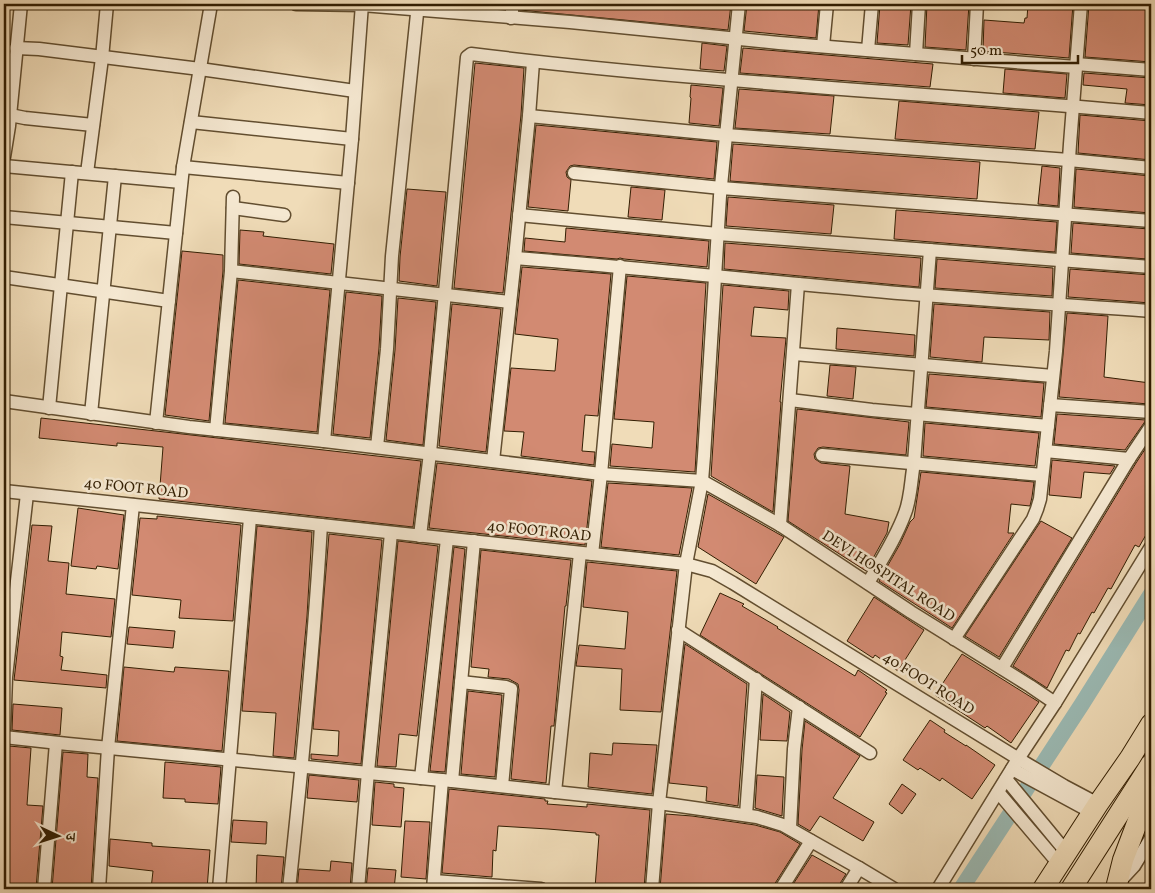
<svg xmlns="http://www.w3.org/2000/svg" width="1155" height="893" viewBox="0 0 1155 893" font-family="Vollkorn,'Noto Serif Devanagari',serif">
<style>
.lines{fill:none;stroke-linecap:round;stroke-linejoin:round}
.canal{stroke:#9bbab4;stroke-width:16}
.building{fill:#d28a72;stroke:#321e02}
.street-casing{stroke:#624e30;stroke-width:15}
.primary-casing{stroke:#321e02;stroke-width:22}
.street{stroke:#f5e8d1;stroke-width:12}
.primary{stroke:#f0dcb8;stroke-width:20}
.labels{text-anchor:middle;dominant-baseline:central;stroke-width:5;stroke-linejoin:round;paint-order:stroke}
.street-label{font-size:15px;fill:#321e02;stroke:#f5e8d1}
</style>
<rect width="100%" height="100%" fill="#f0dcb8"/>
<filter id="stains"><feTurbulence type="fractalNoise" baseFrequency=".004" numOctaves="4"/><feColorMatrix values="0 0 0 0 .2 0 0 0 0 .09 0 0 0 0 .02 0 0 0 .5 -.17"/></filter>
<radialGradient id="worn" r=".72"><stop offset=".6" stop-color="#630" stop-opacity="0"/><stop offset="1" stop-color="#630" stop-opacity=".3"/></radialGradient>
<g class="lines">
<polyline class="canal" points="961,889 1082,704 1151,594"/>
</g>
<g class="building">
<polygon points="521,4 731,4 728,30 520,10"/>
<polygon points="747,4 819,4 816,38 744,31"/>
<polygon points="880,4 911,4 908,45 877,43"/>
<polygon points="927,4 969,4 966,50 925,47"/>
<polygon points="1028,4 1073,4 1069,58 983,51 984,20 1024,23 1025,18 1027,18"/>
<polygon points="1089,4 1151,4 1151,62 1085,57"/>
<polygon points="702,43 727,46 724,71 700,69"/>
<polygon points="743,48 933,64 930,87 740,73"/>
<polygon points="475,63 524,68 521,115 503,293 454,288"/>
<polygon points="1005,69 1067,74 1065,98 1003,93"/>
<polygon points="1084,73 1151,78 1151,105 1125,103 1127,89 1083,85"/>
<polygon points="691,85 723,88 719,126 689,123 691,98 690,97"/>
<polygon points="739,89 834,96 830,134 735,128"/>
<polygon points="899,101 1039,112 1035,149 895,139"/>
<polygon points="1080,115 1151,121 1151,160 1078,153"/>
<polygon points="536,125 717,142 714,179 574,165 570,166 566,172 567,177 571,180 568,211 528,207"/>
<polygon points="733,144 980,162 977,199 730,181"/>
<polygon points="1042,166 1060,168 1058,206 1038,204"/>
<polygon points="1076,169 1151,176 1151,213 1074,207"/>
<polygon points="631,187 665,190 662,220 628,217"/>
<polygon points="407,189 446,192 437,286 399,281 400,257"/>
<polygon points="728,197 834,205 831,234 726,226"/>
<polygon points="896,210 1057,222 1055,252 894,239"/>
<polygon points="1073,223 1149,229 1147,259 1071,253"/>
<polygon points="566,228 709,241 707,267 624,259 620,258 617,259 524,251 525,238 565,242"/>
<polygon points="240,230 264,232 263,236 334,244 331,274 239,264"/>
<polygon points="725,243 921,258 919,287 724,269"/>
<polygon points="182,251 223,255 223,271 209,421 165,415"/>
<polygon points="937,259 1053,268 1052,296 935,288"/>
<polygon points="522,267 611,274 598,416 585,415 582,451 595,452 594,465 521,456 524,432 504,431 511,368 555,371 558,339 515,334"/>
<polygon points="1070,269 1151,275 1151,303 1068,297"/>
<polygon points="627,276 706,283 695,472 610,466 612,444 652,448 654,422 614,419"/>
<polygon points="238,280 330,290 317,432 225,423"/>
<polygon points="723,285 789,291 788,310 754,307 751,336 786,338 780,402 781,402 773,512 711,476"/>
<polygon points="346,292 382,296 379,348 370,438 333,434"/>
<polygon points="398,298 436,302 423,445 386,440 395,350"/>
<polygon points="452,304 501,309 486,452 439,446"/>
<polygon points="934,304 1050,312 1049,340 984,337 982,362 930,357"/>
<polygon points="1067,313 1108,316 1104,377 1150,383 1149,404 1059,397"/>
<polygon points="837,328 915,335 914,356 836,349"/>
<polygon points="830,365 856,367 853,399 827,396"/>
<polygon points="929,374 1044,383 1041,417 926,407"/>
<polygon points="797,409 909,422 906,455 823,447 818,448 814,454 815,459 821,463 850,466 845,514 889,522 887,533 866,571 788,521"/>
<polygon points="1057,414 1146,420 1125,450 1054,444"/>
<polygon points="41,418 421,461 413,527 159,499 163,447 117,443 117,446 39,438"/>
<polygon points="925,423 1039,433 1035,466 923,456"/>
<polygon points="1151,440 1151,526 1139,547 1135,545 1111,589 1108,588 1094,613 1092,612 1080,634 1078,633 1069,651 1066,650 1047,688 1013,666 1136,463"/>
<polygon points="1052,460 1115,466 1110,474 1084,472 1081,498 1049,495"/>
<polygon points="437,463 592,481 585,545 429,528"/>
<polygon points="921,472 1034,482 1032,497 1030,506 1011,504 1008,533 1014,533 952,628 879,581 900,544 910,522 914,518"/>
<polygon points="608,483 692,488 679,555 601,547"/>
<polygon points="708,494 784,537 756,584 698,547"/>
<polygon points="78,508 124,515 118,569 97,566 96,569 71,566"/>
<polygon points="157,516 241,525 233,621 179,618 181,600 132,595 140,518 157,519"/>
<polygon points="1041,521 1072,538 999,657 965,636"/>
<polygon points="32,525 52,526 48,561 69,563 66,594 115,599 111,637 62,632 60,656 63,657 61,670 107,675 106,688 14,680"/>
<polygon points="257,526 312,532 307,616 294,758 273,756 276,713 242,711"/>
<polygon points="329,534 382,540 361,764 311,759 311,754 338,756 339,731 313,729"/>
<polygon points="398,541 438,546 417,736 399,734 396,767 377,766"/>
<polygon points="454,547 465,549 445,772 430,771"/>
<polygon points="481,550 571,560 566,606 565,606 554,726 551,726 546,783 511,779 519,690 518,684 509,679 488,677 489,669 471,667"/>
<polygon points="587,562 677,571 661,712 620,710 622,669 576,666 579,645 625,649 628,612 583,607"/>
<polygon points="720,593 744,604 742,606 778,627 777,628 855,676 858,670 887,690 885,692 887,693 860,737 700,635"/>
<polygon points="874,597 924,630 898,671 875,655 873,658 847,641"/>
<polygon points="129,627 175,631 173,648 127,644"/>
<polygon points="685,644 747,684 738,806 706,801 707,787 669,783"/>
<polygon points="962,654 1039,702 1011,743 987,726 985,728 935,695"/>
<polygon points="124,667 174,672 175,667 229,671 222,751 117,741"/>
<polygon points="468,691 502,695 495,777 461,774"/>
<polygon points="763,694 790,712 787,741 760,740"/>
<polygon points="13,704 62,708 60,735 12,730"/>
<polygon points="930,720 945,730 944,732 966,746 966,745 995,765 972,799 942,778 940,781 920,768 918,770 903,760"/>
<polygon points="805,721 860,756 833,798 874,822 863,841 820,816 810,831 798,824 802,750"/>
<polygon points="613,743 657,745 652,794 588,787 590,753 612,755"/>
<polygon points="9,746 31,748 27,805 43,806 36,888 4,886 4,798 5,782 7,782"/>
<polygon points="63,752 88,754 87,777 98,778 91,889 52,889"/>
<polygon points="165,762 221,767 218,804 185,802 185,799 163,798"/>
<polygon points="309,775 359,780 357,802 307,798"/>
<polygon points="757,775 784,777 782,816 755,808"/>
<polygon points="375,782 394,784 394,787 404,788 401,827 372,825"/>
<polygon points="902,784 916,794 902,814 889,804"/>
<polygon points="449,789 545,799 545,801 548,801 547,804 587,807 587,804 650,810 644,889 625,888 625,889 614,889 595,888 599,835 596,835 596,833 548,829 498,826 496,851 493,850 492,877 442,873"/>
<polygon points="666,814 692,816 755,825 780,832 800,844 774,885 773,889 660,889"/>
<polygon points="233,820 267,822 266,844 231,842"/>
<polygon points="405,821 430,822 426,879 401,877"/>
<polygon points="110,839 152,843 152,846 210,850 207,889 151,889 153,871 109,866"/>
<polygon points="257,855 284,857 281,889 256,889"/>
<polygon points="812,855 846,874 839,885 838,889 790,889"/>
<polygon points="331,861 352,863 350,889 297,889 299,869 330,871"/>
<polygon points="368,868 396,870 394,889 366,889"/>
</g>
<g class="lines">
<defs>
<g id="street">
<polyline points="296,4 362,5 570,22 779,43 1076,67"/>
<polyline points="511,18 513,4"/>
<polyline points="823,46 827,4"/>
<polyline points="16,48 39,49 200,69 355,91"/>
<polyline points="868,50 872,4"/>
<polyline points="916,54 919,4"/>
<polyline points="974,59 977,4"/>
<polyline points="1076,64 1151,70"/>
<polyline points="10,115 25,118 93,125"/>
<polyline points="529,116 726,135 1069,160 1151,168"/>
<polyline points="191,122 352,139"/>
<polyline points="4,157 9,126 21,4"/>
<polyline points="4,166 181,182"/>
<polyline points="183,167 348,183"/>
<polyline points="87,173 102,58 107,4"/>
<polyline points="574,173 721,188 1151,221"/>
<polyline points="233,208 284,215"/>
<polyline points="519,215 718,234 1151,267"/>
<polyline points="4,217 176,233"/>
<path d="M515 258C632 267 748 280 865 290 960 299 1056 304 1151 311"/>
<polyline points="231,271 510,302"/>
<polyline points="4,277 169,301"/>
<polyline points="794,354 1053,376"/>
<polyline points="790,400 872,410 1048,426"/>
<polyline points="4,401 189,427 324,441 601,474 702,481 780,525 911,612 1030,686 1055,703"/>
<polyline points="1050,405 1151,412"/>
<polyline points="49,408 72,172"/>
<polyline points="91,414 115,176"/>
<polyline points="156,423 183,167 211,4"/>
<polyline points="216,430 231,271 233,197"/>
<polyline points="324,441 352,139 362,4"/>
<polyline points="377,447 387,349 392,256 418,4"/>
<polyline points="1045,451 1129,459"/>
<polyline points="822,455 1042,475"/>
<polyline points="493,461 515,258 529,116 533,62"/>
<polyline points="4,491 686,564 712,571 733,583 1027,764 1064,786 1098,804"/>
<polyline points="780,525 798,284"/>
<path d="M420 536 430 453 467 57 471 54C697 82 925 93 1151 113"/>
<polyline points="592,554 601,474 620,266"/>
<path d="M868 583C881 561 896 538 905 513 911 498 911 479 914 463L930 250"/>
<polyline points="678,630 870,753"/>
<polyline points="954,639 1033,519 1037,509 1040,499 1056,351 1070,144 1081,4"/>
<polyline points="1002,668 1129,459 1151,426"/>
<polyline points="461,682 506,687 511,689 502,786"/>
<polyline points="4,735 6,677 27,494"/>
<polyline points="4,737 68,744 452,781 659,803 757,817 783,825 859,868 894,889"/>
<polyline points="1012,769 1093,813"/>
<polyline points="421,778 447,539"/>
<polyline points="1006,779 1067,853"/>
<polyline points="452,781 474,541"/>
<polyline points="555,792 580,553"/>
<polyline points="998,792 1059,864"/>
<polyline points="746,815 756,679"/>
<polyline points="790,828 794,749 799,707"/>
<polyline points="1121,880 1134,866 1151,838"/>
<polyline points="434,881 541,889"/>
<polyline points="44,889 56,743"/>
<polyline points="99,889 108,748 133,505"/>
<polyline points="219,889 250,518"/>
<path d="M289 889C302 768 314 647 321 525"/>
<polyline points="358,889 368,772 391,533"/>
<polyline points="433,889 442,780"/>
<polyline points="652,889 659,803 686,564 702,481 704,456 720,196 739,4"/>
<polyline points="781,889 811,841"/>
<polyline points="846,889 859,868"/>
<polyline points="938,889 1018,759 1055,703 1151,547"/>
</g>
<g id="primary">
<polyline points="1043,889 1098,804 1130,758 1151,724"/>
<polyline points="1071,889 1151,764"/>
<polyline points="1117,889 1117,884 1123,860 1151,786"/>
</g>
</defs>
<use href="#street" class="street-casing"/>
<use href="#primary" class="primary-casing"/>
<use href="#street" class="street"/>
<use href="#primary" class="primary"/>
</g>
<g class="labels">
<g class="street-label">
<text transform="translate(136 489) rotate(6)">40 FOOT ROAD</text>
<text transform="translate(539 532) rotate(6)">40 FOOT ROAD</text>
<text transform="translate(888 577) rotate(33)">DEVI HOSPITAL ROAD</text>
<text transform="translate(928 684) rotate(32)">40 FOOT ROAD</text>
</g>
</g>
<rect width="1155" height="893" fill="none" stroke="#f0dcb8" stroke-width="20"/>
<rect x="5" y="5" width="1145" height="883" fill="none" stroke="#321e02" stroke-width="2.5"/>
<rect x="10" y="10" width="1135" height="873" fill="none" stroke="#321e02"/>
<g transform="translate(58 836) rotate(94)" stroke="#f5e8d1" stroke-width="4" paint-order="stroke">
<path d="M0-4L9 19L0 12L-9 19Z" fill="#321e02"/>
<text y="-8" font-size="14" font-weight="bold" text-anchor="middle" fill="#321e02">उ</text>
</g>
<path d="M962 55v8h116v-8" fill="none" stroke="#321e02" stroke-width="2.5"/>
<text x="970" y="55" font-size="15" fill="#321e02" stroke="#f5e8d1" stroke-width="4" paint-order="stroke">50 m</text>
<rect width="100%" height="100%" filter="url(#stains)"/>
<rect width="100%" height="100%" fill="url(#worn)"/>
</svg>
